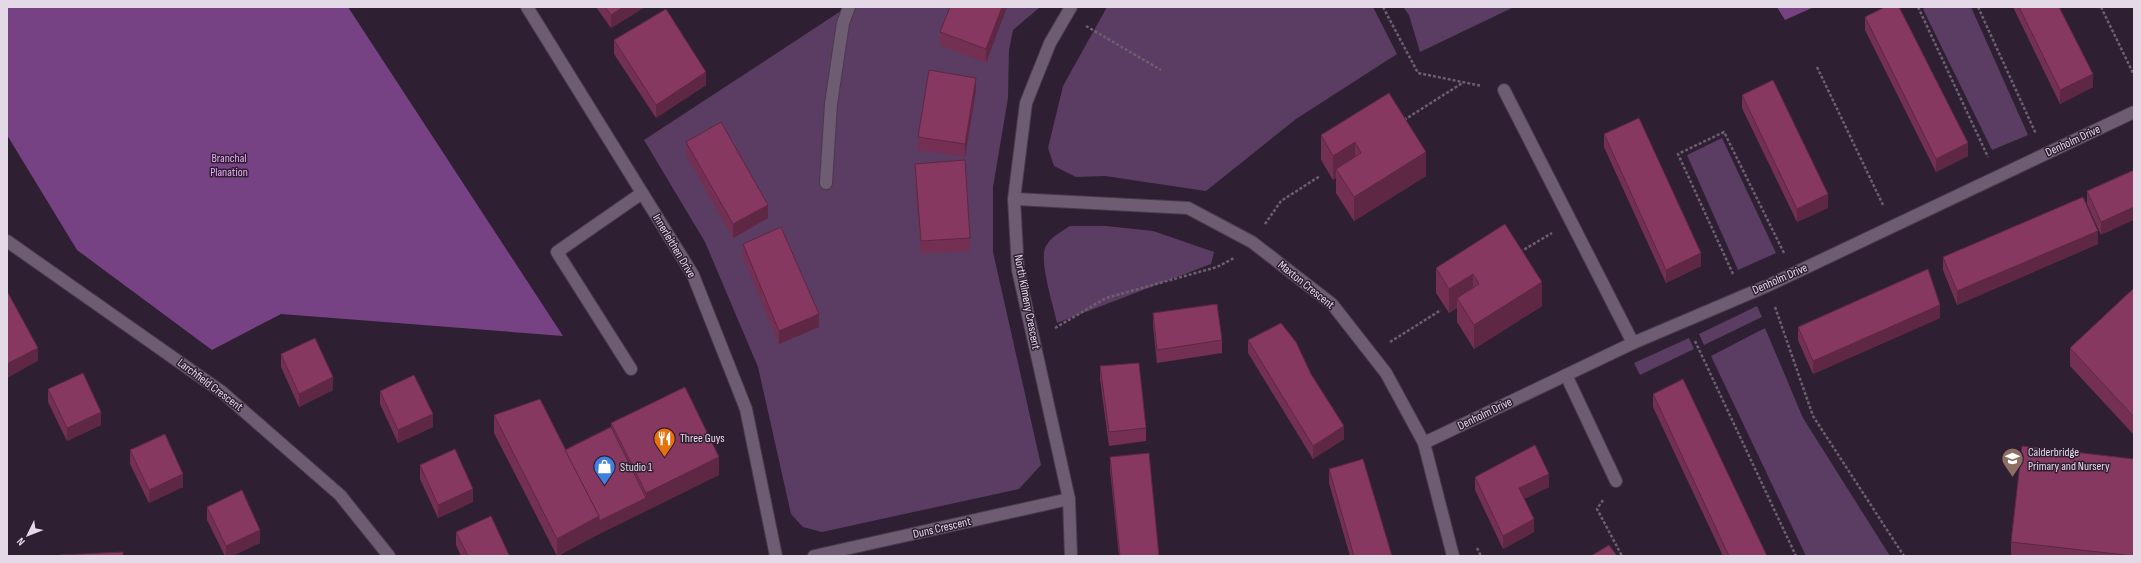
<svg xmlns="http://www.w3.org/2000/svg" width="2141" height="563" viewBox="0 0 2141 563" font-family="'Sofia Sans Condensed',sans-serif">
<style>
.green{fill:#5b3c63}
.forest{fill:#764283}
.lines{fill:none;stroke-linecap:round;stroke-linejoin:round}
.minor-casing{stroke:#483b4b;stroke-width:14}
.path{stroke:#6d5f70;stroke-width:2.5;stroke-dasharray:3 2;stroke-linecap:butt}
.minor{stroke:#6e5c72;stroke-width:12}
.wall{fill:#743053}
.shaded-wall{fill:#5e2743}
.building{fill:#873860;stroke:#5e2743}
.labels{text-anchor:middle;dominant-baseline:central;stroke-width:3;stroke-linejoin:round;paint-order:stroke}
.street-label{font-size:12px;fill:#e4dae7;stroke:#2f1f32}
.park-label{font-size:12px;fill:#ebb0f9;stroke:#2f1f32}
.poi-label{font-size:12px;fill:#e4dae7;stroke:#2f1f32;text-anchor:start}
</style>
<rect width="100%" height="100%" fill="#2f1f32"/>
<g class="green">
<polygon points="847,7 1040,7 1013,30 1009,50 1008,98 993,187 993,252 1041,465 1019,489 822,532 803,527 791,514 758,367 705,242 644,140"/>
<polygon points="1107,7 1373,7 1397,54 1296,119 1206,191 1105,176 1076,177 1054,166 1048,148 1063,86"/>
<polygon points="1403,7 1514,7 1420,52 1409,15"/>
<polygon points="1926,7 1971,7 2028,135 1992,150 1923,9"/>
<polygon points="1722,138 1776,253 1738,270 1687,155"/>
<path d="M1070 226H1106L1153 231 1214 252 1211 264 1057 323C1054 307 1038 259 1046 246 1051 237 1062 231 1070 226Z"/>
<polygon points="1757,306 1762,317 1704,345 1699,334"/>
<polygon points="1765,328 1803,418 1890,556 1806,556 1711,356"/>
<polygon points="1689,338 1694,349 1640,375 1634,363"/>
</g>
<g class="forest">
<polygon points="7,7 348,7 563,336 281,314 212,350 77,250 7,135"/>
<polygon points="1777,7 1814,7 1785,20"/>
</g>
<g class="lines">
<defs>
<g id="minor">
<polyline points="527,7 693,275 746,409 776,556"/>
<polyline points="1071,7 1050,43 1026,103 1014,199 1018,270 1069,499 1071,556"/>
<polyline points="1504,90 1633,343"/>
<polyline points="826,183 831,104 843,23 849,7"/>
<polyline points="1014,199 1188,208 1252,242 1332,304 1386,373 1424,443 1453,556"/>
<polyline points="7,241 222,392 340,495 389,556"/>
<polyline points="631,369 557,252 642,193"/>
<polyline points="1566,375 1616,481"/>
<polyline points="1424,443 1633,343 1767,286 2134,112"/>
<polyline points="814,556 1069,499"/>
</g>
</defs>
<use href="#minor" class="minor-casing"/>
<g class="path">
<polyline points="1383,7 1418,73 1482,86"/>
<polyline points="1918,7 1988,157"/>
<polyline points="1978,7 2036,134"/>
<polyline points="2101,7 2134,75"/>
<polyline points="1086,26 1161,70"/>
<polyline points="1817,67 1883,205"/>
<polyline points="1404,120 1464,82"/>
<polyline points="1265,224 1281,201 1320,176"/>
<polyline points="1520,252 1552,233"/>
<polyline points="1733,274 1678,154 1724,132 1784,253"/>
<polyline points="1775,307 1813,416 1904,556"/>
<polyline points="1055,328 1106,298 1217,267 1234,258"/>
<polyline points="1695,341 1796,556"/>
<polyline points="1390,342 1441,310"/>
<polyline points="1603,500 1597,509 1622,556"/>
<polyline points="1477,548 1481,556"/>
</g>
<use href="#minor" class="minor"/>
</g>
<g class="wall">
<polygon points="596,7 645,7 611,28"/>
<polygon points="1007,7 986,63 940,45 940,32"/>
<polygon points="2013,7 2059,7 2093,87 2060,104"/>
<polygon points="1865,17 1968,156 1936,172 1865,30"/>
<polygon points="614,40 706,85 656,118 614,54"/>
<polygon points="976,91 965,157 918,150 918,137"/>
<polygon points="1389,93 1426,176 1354,221 1336,193 1336,178 1333,180 1321,160 1321,135"/>
<polygon points="1742,95 1828,208 1797,222 1742,108"/>
<polygon points="1604,134 1701,266 1666,283 1604,147"/>
<polygon points="686,142 768,218 733,238 686,155"/>
<polygon points="915,164 970,238 970,251 921,254 915,177"/>
<polygon points="2134,170 2101,235 2087,204 2087,191"/>
<polygon points="1505,224 1542,306 1474,349 1457,322 1457,308 1449,313 1436,293 1436,268"/>
<polygon points="743,244 819,327 779,344 743,257"/>
<polygon points="2098,244 1957,305 1943,270 1943,257"/>
<polygon points="2134,288 2134,435 2070,366 2070,348"/>
<polygon points="1153,313 1222,340 1222,353 1157,363 1153,326"/>
<polygon points="1940,318 1813,374 1798,340 1798,327"/>
<polygon points="1248,340 1344,439 1313,459 1248,353"/>
<polygon points="281,354 333,390 299,407 281,367"/>
<polygon points="1100,366 1146,428 1146,441 1109,446 1100,379"/>
<polygon points="48,389 101,425 67,441 48,402"/>
<polygon points="380,391 433,427 398,443 380,404"/>
<polygon points="1653,394 1767,556 1723,556 1653,407"/>
<polygon points="494,415 565,450 611,427 611,423 719,475 599,534 558,556 557,556 494,433"/>
<polygon points="130,450 183,487 149,503 130,464"/>
<polygon points="1110,457 1159,556 1119,556 1110,470"/>
<polygon points="420,465 473,502 438,518 420,479"/>
<polygon points="1329,469 1392,556 1350,556 1329,483"/>
<polygon points="1475,477 1549,487 1524,499 1534,532 1503,549 1475,490"/>
<polygon points="207,507 260,543 232,556 225,556 207,520"/>
<polygon points="456,532 509,556 461,556 456,545"/>
<polygon points="2011,542 2134,556 2011,556"/>
</g>
<g class="shaded-wall">
<polygon points="623,7 645,7 611,28 611,15"/>
<polygon points="1002,7 1007,7 986,63 986,49"/>
<polygon points="706,72 706,85 656,118 656,105"/>
<polygon points="2093,74 2093,87 2060,104 2060,90"/>
<polygon points="976,78 976,91 965,157 965,144"/>
<polygon points="1355,142 1355,166 1336,169 1336,178 1333,180 1333,156"/>
<polygon points="1968,143 1968,156 1936,172 1936,159"/>
<polygon points="1426,152 1426,176 1354,221 1354,197"/>
<polygon points="1828,194 1828,208 1797,222 1797,209"/>
<polygon points="768,205 768,218 733,238 733,224"/>
<polygon points="2134,207 2134,220 2101,235 2101,222"/>
<polygon points="2098,231 2098,244 1957,305 1957,291"/>
<polygon points="1701,253 1701,266 1666,283 1666,270"/>
<polygon points="1473,274 1473,298 1457,298 1457,308 1449,313 1449,289"/>
<polygon points="1542,282 1542,306 1474,349 1474,325"/>
<polygon points="1940,305 1940,318 1813,374 1813,361"/>
<polygon points="819,314 819,327 779,344 779,331"/>
<polygon points="38,348 38,361 7,378 7,364"/>
<polygon points="333,377 333,390 299,407 299,394"/>
<polygon points="101,412 101,425 67,441 67,428"/>
<polygon points="433,414 433,427 398,443 398,430"/>
<polygon points="1344,426 1344,439 1313,459 1313,446"/>
<polygon points="719,457 719,475 599,534 557,556 557,539 599,516 646,498 646,493"/>
<polygon points="183,474 183,487 149,503 149,490"/>
<polygon points="1549,474 1549,487 1519,501 1519,488"/>
<polygon points="473,489 473,502 438,518 438,505"/>
<polygon points="1534,519 1534,532 1503,549 1503,536"/>
<polygon points="260,530 260,543 232,556 226,556 226,546"/>
</g>
<g class="building">
<polygon points="605,7 623,7 611,15"/>
<polygon points="950,7 1002,7 986,49 940,32"/>
<polygon points="1885,7 1899,7 1968,143 1936,159 1865,17"/>
<polygon points="2019,7 2059,7 2093,74 2060,90"/>
<polygon points="666,9 706,72 656,105 614,40"/>
<polygon points="929,70 976,78 965,144 918,137"/>
<polygon points="1773,80 1828,194 1797,209 1742,95"/>
<polygon points="1389,93 1426,152 1354,197 1336,169 1361,153 1355,142 1333,156 1321,135"/>
<polygon points="1639,118 1701,253 1666,270 1604,134"/>
<polygon points="721,122 768,205 733,224 686,142"/>
<polygon points="965,160 970,238 921,241 915,164"/>
<polygon points="2134,170 2134,207 2101,222 2087,191"/>
<polygon points="2083,197 2098,231 1957,291 1943,257"/>
<polygon points="1505,224 1542,282 1474,325 1457,298 1479,284 1473,274 1449,289 1436,268"/>
<polygon points="781,227 819,314 779,331 743,244"/>
<polygon points="1928,269 1940,305 1813,361 1798,327"/>
<polygon points="2134,288 2134,417 2070,348"/>
<polygon points="7,291 38,348 7,364"/>
<polygon points="1217,304 1222,340 1157,350 1153,313"/>
<polygon points="1281,323 1296,342 1311,374 1344,426 1313,446 1248,340"/>
<polygon points="315,338 333,377 299,394 281,354"/>
<polygon points="1139,363 1146,428 1109,432 1100,366"/>
<polygon points="83,373 101,412 67,428 48,389"/>
<polygon points="414,375 433,414 398,430 380,391"/>
<polygon points="1683,379 1767,556 1729,556 1653,394"/>
<polygon points="685,387 719,457 646,493 611,423"/>
<polygon points="540,399 599,516 557,539 494,415"/>
<polygon points="611,427 646,498 599,521 599,516 565,450"/>
<polygon points="165,434 183,474 149,490 130,450"/>
<polygon points="1535,445 1549,474 1519,488 1534,519 1503,536 1475,477"/>
<polygon points="2022,446 2134,459 2134,556 2011,542"/>
<polygon points="455,449 473,489 438,505 420,465"/>
<polygon points="1149,453 1159,556 1120,556 1110,457"/>
<polygon points="1363,459 1392,556 1354,556 1329,469"/>
<polygon points="242,490 260,530 226,546 207,507"/>
<polygon points="491,516 509,555 507,556 468,556 456,532"/>
<polygon points="1609,545 1617,556 1591,556"/>
<polygon points="123,552 123,556 61,556 60,555"/>
</g>
<defs>
<symbol id="restaurant-pin" viewBox="-11 -11 22 30"><path d="M0 17L-7.5 6A9.5 9.5 0 1 1 7.5 6Z" fill="#e8710a" stroke="#2f1f32"/><path d="M-5-6h1v4h1v-4h1v4h1v-4h1v5L-1.5 .5V6h-2V.5L-5-1ZM5-6V6H3V1.5H1.5Q1.5-4 5-6Z" fill="#fff"/></symbol>
<symbol id="school-pin" viewBox="-11 -11 22 30"><path d="M0 17L-7.5 6A9.5 9.5 0 1 1 7.5 6Z" fill="#8d6e63" stroke="#2f1f32"/><path d="M0-5L7-2L0 1L-7-2ZM-4 1L0 2.5L4 1V4Q0 6-4 4Z" fill="#fff"/></symbol>
<symbol id="shop-pin" viewBox="-11 -11 22 30"><path d="M0 17L-7.5 6A9.5 9.5 0 1 1 7.5 6Z" fill="#3f7fe0" stroke="#2f1f32"/><path d="M-5-2.5h2.3a2.7 3.5 0 0 1 5.4 0H5L5.5 6h-11ZM-1.5-2.5h3a1.5 2.3 0 0 0-3 0Z" fill="#fff"/></symbol>
</defs>
<g fill-rule="evenodd">
<use href="#restaurant-pin" x="652" y="426" width="25" height="34"/>
<use href="#school-pin" x="2000" y="446" width="25" height="34"/>
<use href="#shop-pin" x="592" y="454" width="25" height="34"/>
</g>
<g class="labels">
<g class="street-label">
<text transform="translate(2073 141) rotate(-25)">Denholm Drive</text>
<text transform="translate(674 246) rotate(59)">Innerleithen Drive</text>
<text transform="translate(1780 279) rotate(-24)">Denholm Drive</text>
<text transform="translate(1306 285) rotate(39)">Maxton Crescent</text>
<text transform="translate(1027 302) rotate(79)">North Kilmeny Crescent</text>
<text transform="translate(210 385) rotate(37)">Larchfield Crescent</text>
<text transform="translate(1485 414) rotate(-26)">Denholm Drive</text>
<text transform="translate(942 528) rotate(-13)">Duns Crescent</text>
</g>
<g class="park-label">
<text x="229" y="158">Branchal<tspan x="229" dy="14">Planation</tspan></text>
</g>
<g class="poi-label">
<text x="680" y="438">Three Guys</text>
<text x="2028" y="452">Calderbridge<tspan x="2028" dy="14">Primary and Nursery</tspan></text>
<text x="620" y="467">Studio 1</text>
</g>
</g>
<rect width="2141" height="563" fill="none" stroke="#e4dae7" stroke-width="16"/>
<g transform="translate(28 535) rotate(227)" stroke="#2f1f32" stroke-width="3" paint-order="stroke">
<path d="M0-3L7 15L0 10L-7 15Z" fill="#e4dae7"/>
<text y="-6" font-size="11" font-weight="bold" text-anchor="middle" fill="#e4dae7">N</text>
</g>
</svg>
